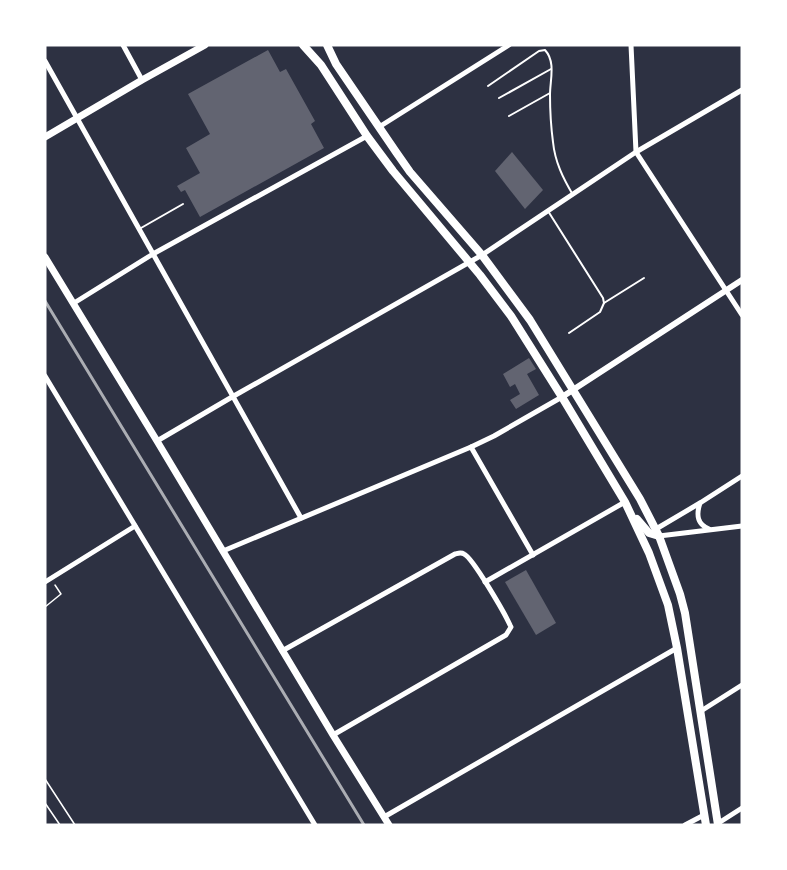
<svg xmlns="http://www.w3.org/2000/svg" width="787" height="870" viewBox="0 0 787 870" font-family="'Asap Condensed',sans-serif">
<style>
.building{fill:#626471}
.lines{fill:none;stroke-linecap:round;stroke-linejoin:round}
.path{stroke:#fff;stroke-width:1.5}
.service{stroke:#fff;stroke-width:2}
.minor{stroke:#fff;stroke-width:5}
.tertiary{stroke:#fff;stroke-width:6}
.secondary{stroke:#fff;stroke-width:7}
.trunk{stroke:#fff;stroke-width:8}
.rail{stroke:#abadb3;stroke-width:3}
</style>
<rect width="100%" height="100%" fill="#2d3142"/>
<g class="building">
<polygon points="268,50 280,72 286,69 315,121 311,124 324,148 200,217 185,190 181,192 177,186 200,173 186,148 210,134 188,94"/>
<polygon points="512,152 543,190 525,209 495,171"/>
<polygon points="529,358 536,369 527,374 539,395 516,409 510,400 520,394 515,384 510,387 503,374"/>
<polygon points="526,570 556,623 536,635 505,582"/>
</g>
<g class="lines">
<g class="path">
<polyline points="45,607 61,594 55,585"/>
<polyline points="45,779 75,825"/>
<polyline points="45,803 60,825"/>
</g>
<g class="service">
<path d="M488 86 539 51 545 50C556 62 550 80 550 95 550 111 551 127 553 142 555 162 563 178 573 195"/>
<polyline points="499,98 551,69"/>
<polyline points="509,116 550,93"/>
<polyline points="548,211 603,298 604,303 600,312 569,333"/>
<polyline points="141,228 183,204"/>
<polyline points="604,303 644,278"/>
</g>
<g class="minor">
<polyline points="123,45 142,80"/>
<polyline points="631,45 636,152 742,315"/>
<polyline points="45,61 301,518"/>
<polyline points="379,127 509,45"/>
<polyline points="74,303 153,254 367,136"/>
<polyline points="45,376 315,825"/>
<polyline points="157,441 232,397 482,255 636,152 742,90"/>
<polyline points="471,447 533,555"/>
<path d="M700 503C696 515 697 524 709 529"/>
<polyline points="656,529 700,503 742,476"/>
<polyline points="659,536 742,526"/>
<polyline points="223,551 471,447 494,436 562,397"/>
<polyline points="45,582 135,526"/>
<polyline points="485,582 625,502"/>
<path d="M282 651 455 554C459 553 461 552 464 554 473 558 505 614 510 625L511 627 506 635 333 735"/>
<polyline points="701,711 742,685"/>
<polyline points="384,817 677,648"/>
<polyline points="717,824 742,808"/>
<polyline points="685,825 704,815"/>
</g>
<polyline class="tertiary" points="562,397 742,280"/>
<g class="secondary">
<polyline points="45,137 142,80 205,45"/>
<polyline points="45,257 157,441 333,735 389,825"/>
</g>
<g class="trunk">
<polyline points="303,45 321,65 367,136 393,171 480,275 511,316 562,397 625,502 649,553 668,605 677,648 706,825"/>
<polyline points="327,45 336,64 396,152 410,172 482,255 530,320 640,499 659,536 680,594 685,613 718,825"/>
<polyline points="637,519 649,533 659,536"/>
</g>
<polyline class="rail" points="45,301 364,825"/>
</g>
<rect width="787" height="870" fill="none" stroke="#ffffff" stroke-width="93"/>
</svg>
